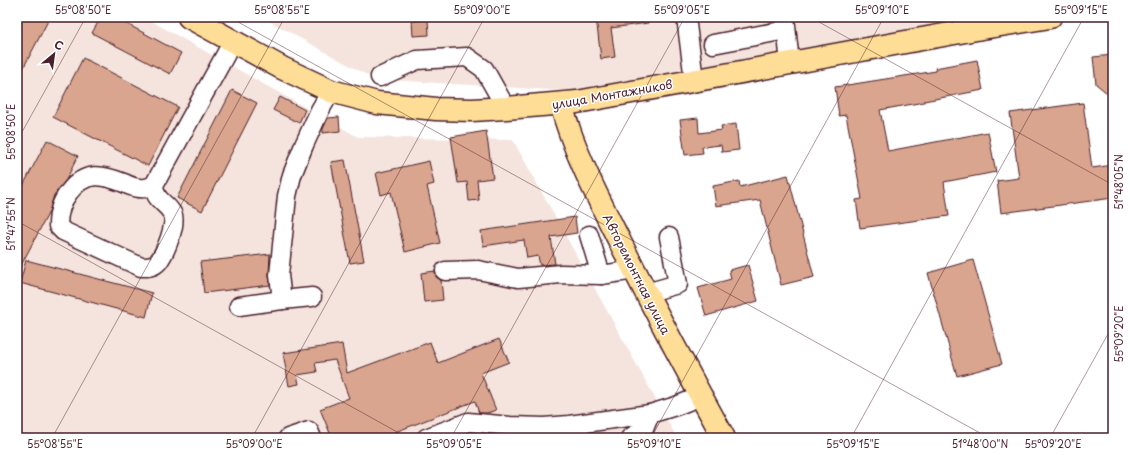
<svg xmlns="http://www.w3.org/2000/svg" width="1130" height="455" viewBox="0 0 1130 455" font-family="'Playpen Sans',sans-serif">
<style>
.built{fill:#f4e4dd}
.building{fill:#d9a58e;stroke:#4a1f2b}
.lines{fill:none;stroke-linecap:round;stroke-linejoin:round}
.minor-casing{stroke:#4a1f2b;stroke-width:21}
.major-casing{stroke:#4a1f2b;stroke-width:25}
.minor{stroke:#fff;stroke-width:18}
.major{stroke:#fedd96;stroke-width:22}
.ticks{fill:none;stroke:#4a1f2b;stroke-width:1;stroke-opacity:0.45}
.labels{text-anchor:middle;dominant-baseline:central;stroke-width:3;stroke-linejoin:round;paint-order:stroke}
.street-label{font-size:12px;fill:#4a1f2b;stroke:#fff}
.neatline{fill:none;stroke:#4a1f2b;stroke-width:1.5}
.ticks-label{font-size:10px;text-anchor:middle;fill:#4a1f2b}
</style>
<rect width="100%" height="100%" fill="#fff"/>
<filter id="ink" filterUnits="userSpaceOnUse"><feTurbulence type="fractalNoise" baseFrequency=".025" numOctaves="2"/><feDisplacementMap in="SourceGraphic" scale="8" xChannelSelector="R" yChannelSelector="G"/><feConvolveMatrix kernelMatrix="1 2 1 2 8 2 1 2 1" color-interpolation-filters="sRGB"/></filter>
<g filter="url(#ink)">
<g class="built">
<polygon points="17,17 144,17 358,137 513,140 677,438 17,438"/>
<polygon points="262,17 1022,17 583,92 374,79"/>
</g>
<g class="building">
<polygon points="17,17 50,17 17,80"/>
<polygon points="101,17 114,17 181,53 170,74 92,33"/>
<polygon points="596,17 648,17 648,23 611,28 615,57 601,59"/>
<polygon points="428,20 429,35 413,36 412,21"/>
<polygon points="1113,55 1113,98 1096,84 1093,57"/>
<polygon points="83,58 178,107 148,166 53,117"/>
<polygon points="977,60 983,90 924,101 924,102 880,110 888,151 988,132 996,172 944,182 949,216 860,228 856,200 862,199 846,115 839,116 835,87 936,71 935,68"/>
<polygon points="232,90 257,103 202,211 177,198"/>
<polygon points="280,97 305,110 299,123 273,110"/>
<polygon points="1083,103 1092,168 1113,165 1113,198 1001,213 997,181 1019,178 1010,113"/>
<polygon points="339,117 340,131 323,133 323,129 328,118"/>
<polygon points="698,118 699,133 722,130 721,126 736,124 739,150 722,152 721,145 702,147 703,153 685,155 680,120"/>
<polygon points="486,131 493,178 477,180 479,200 469,201 467,182 458,183 451,137"/>
<polygon points="47,140 78,156 66,180 54,195 49,212 17,273 17,197"/>
<polygon points="345,160 364,261 350,263 331,162"/>
<polygon points="429,161 434,184 427,186 440,243 405,252 391,192 381,195 376,173"/>
<polygon points="788,175 814,277 781,285 760,200 716,206 713,186 739,181 740,187"/>
<polygon points="575,217 577,233 551,237 555,264 540,265 538,256 527,258 524,240 483,246 481,231"/>
<polygon points="270,254 269,274 270,285 204,293 200,262"/>
<polygon points="26,260 152,293 146,317 20,283"/>
<polygon points="973,260 1002,364 957,376 928,273"/>
<polygon points="748,265 758,301 706,316 698,288 731,279 729,270"/>
<polygon points="435,271 436,277 441,280 443,300 424,302 421,273"/>
<polygon points="499,339 509,362 481,373 496,410 487,413 479,413 475,401 380,438 332,438 320,409 349,398 335,360 315,363 317,372 297,375 299,384 289,386 283,353 342,344 347,373 430,342 438,363"/>
</g>
<g class="lines">
<defs>
<g id="minor">
<polyline points="686,17 694,80"/>
<polyline points="785,17 790,63"/>
<polyline points="713,44 786,30"/>
<polyline points="380,77 417,60 467,57 484,69 506,108"/>
<path d="M154 185C151 186 148 188 145 188 139 189 130 186 124 183 102 174 85 171 69 192 61 202 58 214 58 226L63 231 141 267C147 267 154 267 158 262 165 253 178 223 172 213 165 201 155 202 154 185L233 41"/>
<polyline points="589,235 601,275 635,270"/>
<polyline points="445,271 478,270 518,278 561,274 601,275"/>
<polyline points="646,293 678,284 669,237"/>
<polyline points="282,300 312,297"/>
<polyline points="239,306 282,300 279,275 287,196 292,175 304,145 320,110 331,91"/>
<polyline points="288,438 309,431 312,438"/>
<polyline points="426,438 468,422 510,426 544,427 569,425 650,414 676,406 701,396"/>
<polyline points="630,438 644,429 650,414"/>
</g>
<g id="major">
<polyline points="189,17 282,68 331,91 377,103 436,109 472,110 506,108 577,102 982,28 1050,17"/>
<path d="M561 104C574 152 597 196 619 240 653 307 688 373 724 438"/>
</g>
</defs>
<use href="#minor" class="minor-casing"/>
<use href="#major" class="major-casing"/>
<use href="#minor" class="minor"/>
<use href="#major" class="major"/>
</g>
</g>
<path class="ticks" d="M229 17 989 438M810 17 1113 185M17 141 86 17M17 221 408 438M52 438 285 17M252 438 485 17M451 438 685 17M651 438 884 17M851 438 1084 17M1050 438 1113 325"/>
<g class="labels">
<g class="street-label">
<text transform="translate(612 94) rotate(-10)">улица Монтажников</text>
<text transform="translate(637 274) rotate(63)">Авторемонтная улица</text>
</g>
</g>
<rect width="1130" height="455" fill="none" stroke="#fff" stroke-width="44"/>
<g transform="translate(54 54) rotate(29)" stroke="#ffffff" stroke-width="3" paint-order="stroke">
<path d="M0-3L7 15L0 10L-7 15Z" fill="#4a1f2b"/>
<text y="-6" font-size="11" font-weight="bold" text-anchor="middle" fill="#4a1f2b">С</text>
</g>
<rect x="22" y="22" width="1086" height="411" class="neatline"/>
<g class="ticks-label">
<text x="83" y="14">55°08'50"E</text>
<text x="282" y="14">55°08'55"E</text>
<text x="482" y="14">55°09'00"E</text>
<text x="682" y="14">55°09'05"E</text>
<text x="882" y="14">55°09'10"E</text>
<text x="1081" y="14">55°09'15"E</text>
<text transform="translate(11 132) rotate(-90)" y="4">55°08'50"E</text>
<text transform="translate(1119 182) rotate(-90)" y="4">51°48'05"N</text>
<text transform="translate(11 224) rotate(-90)" y="4">51°47'55"N</text>
<text transform="translate(1119 334) rotate(-90)" y="4">55°09'20"E</text>
<text x="55" y="448">55°08'55"E</text>
<text x="254" y="448">55°09'00"E</text>
<text x="454" y="448">55°09'05"E</text>
<text x="654" y="448">55°09'10"E</text>
<text x="853" y="448">55°09'15"E</text>
<text x="980" y="448">51°48'00"N</text>
<text x="1053" y="448">55°09'20"E</text>
</g>
</svg>
